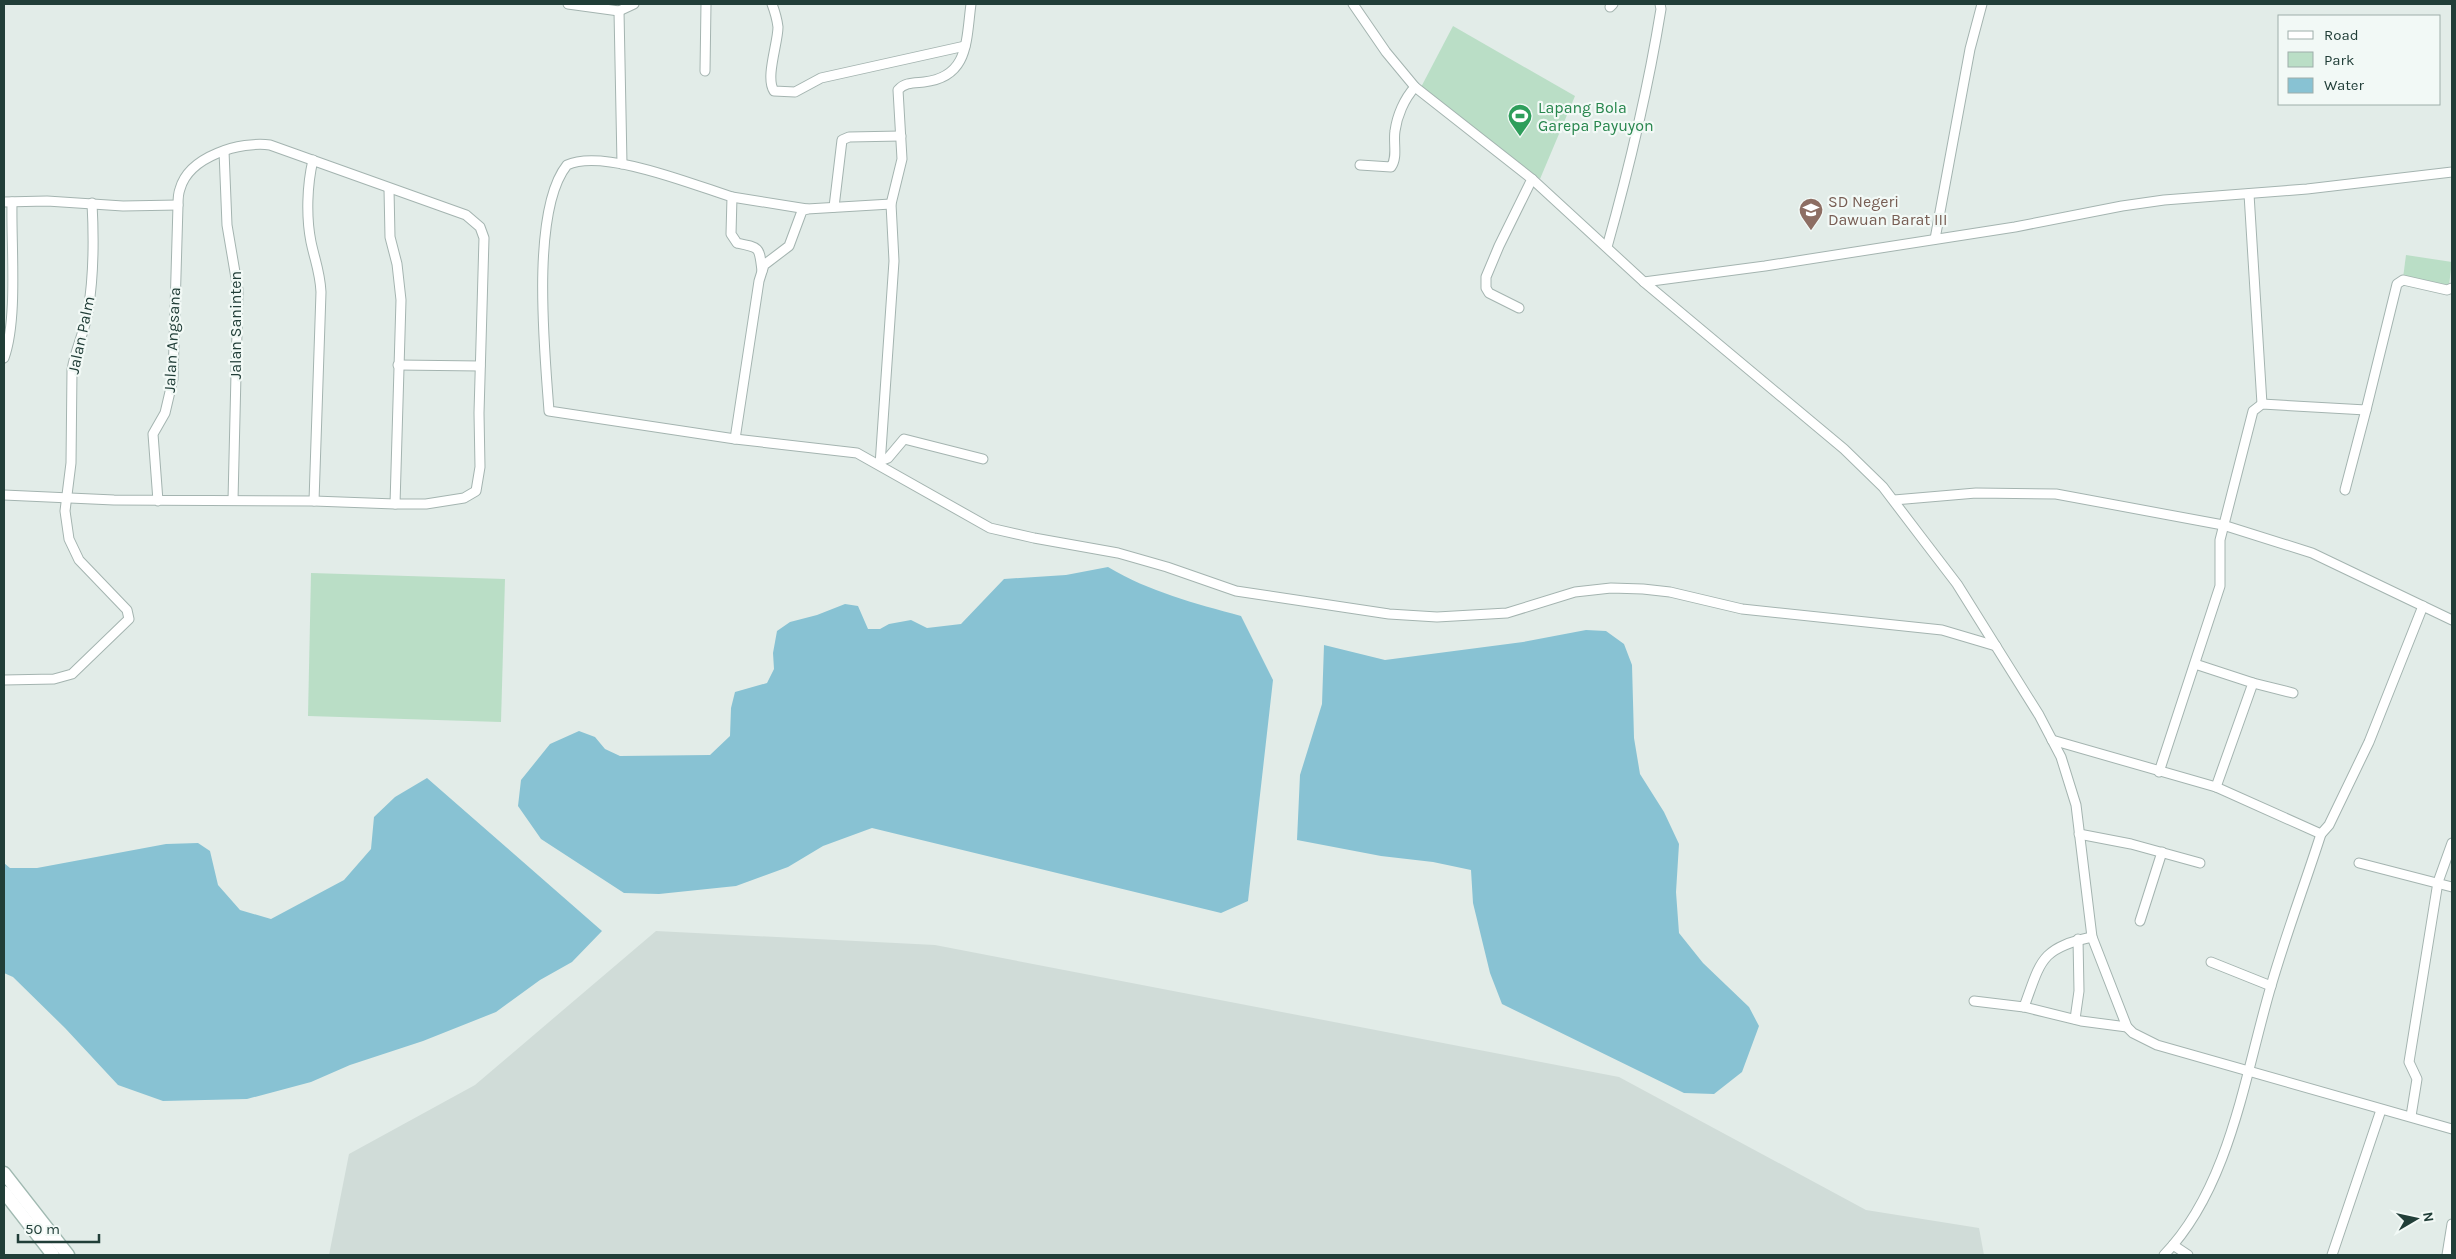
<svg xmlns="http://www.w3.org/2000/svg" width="2456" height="1259" viewBox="0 0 2456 1259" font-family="Karla,sans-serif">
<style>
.built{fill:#d0dcd8}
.green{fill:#badec6}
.water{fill:#88c2d3}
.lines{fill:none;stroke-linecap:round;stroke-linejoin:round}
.street-casing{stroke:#a4b4b0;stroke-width:11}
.secondary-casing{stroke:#a0b9b1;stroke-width:15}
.street{stroke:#fff;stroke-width:9}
.secondary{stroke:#fff;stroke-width:12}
.labels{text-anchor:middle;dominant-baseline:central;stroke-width:4.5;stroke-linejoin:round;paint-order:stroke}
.leisure-label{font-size:16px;fill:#27864d;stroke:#f2f9f6;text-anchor:start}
.education-label{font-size:16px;fill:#785e54;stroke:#f2f9f6;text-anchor:start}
.street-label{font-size:16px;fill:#213e38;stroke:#f2f9f6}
</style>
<rect width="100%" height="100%" fill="#e2ece8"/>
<polygon class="built" points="656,931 935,945 1619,1077 1866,1210 1979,1228 1984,1255 329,1255 349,1154 475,1085"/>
<g class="green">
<polygon points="1453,26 1575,96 1540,179 1419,91"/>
<polygon points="2406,255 2452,262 2449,285 2403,278"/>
<polygon points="311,573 505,579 501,722 308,716"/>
</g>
<g class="water">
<path d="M1108 567C1150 592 1194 603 1241 616L1273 680 1248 901 1221 913 872 828 823 846 788 867 736 886 659 894 624 893 541 839 518 806 521 780 550 744 579 731 595 737 605 749 620 756 710 755 730 736 731 708 735 692 767 683 774 669 773 653 777 631 790 622 817 615 845 604 858 606 868 629H880L889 624 911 620 927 628 961 624 1004 579 1066 575Z"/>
<polygon points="1586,630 1606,631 1624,644 1632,665 1634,738 1640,774 1664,812 1679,844 1676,892 1679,933 1703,963 1749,1007 1759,1026 1742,1072 1714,1094 1684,1093 1502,1004 1490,973 1473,903 1471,870 1433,862 1381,856 1297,840 1300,775 1322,704 1324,645 1385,660 1523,642"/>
<polygon points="427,778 602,931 572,962 540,980 496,1012 423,1041 350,1065 311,1082 247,1099 163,1101 118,1085 65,1028 13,977 4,973 4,863 10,868 37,868 166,844 198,843 210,851 218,885 240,910 271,919 344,880 371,849 374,817 395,797"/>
</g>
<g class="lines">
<defs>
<g id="street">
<polyline points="568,4 619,11 634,4"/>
<path d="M772 4C775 12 777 19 778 27 778 43 765 78 774 91L795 92 821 78 965 46"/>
<polyline points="1353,4 1386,52 1415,87 1532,179 1644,282 1844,449 1883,487 1918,533 1957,584 2039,715 2061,757 2076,805 2092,937 2127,1027 2133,1033 2157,1045 2452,1129"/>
<polyline points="1610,7 1613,4"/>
<polyline points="619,11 622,164"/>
<polyline points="705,71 706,4"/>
<polyline points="224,151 227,225 238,290 233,500"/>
<path d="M313 160C307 185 306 217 311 242 315 261 320 272 321 292L314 501"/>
<path d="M1360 165 1391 167C1398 157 1393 143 1395 131 1397 116 1404 99 1415 87"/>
<polyline points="389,189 390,237 397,264 401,300 395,504"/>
<polyline points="2249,194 2262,404"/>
<polyline points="732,197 807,209"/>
<polyline points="4,202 47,201 123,206 178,205"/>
<polyline points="834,207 842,140 849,137 901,136"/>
<polyline points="1935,239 1970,49 1982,4"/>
<path d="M1607 247C1629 169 1648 89 1661 9L1660 4"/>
<path d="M762 271C759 247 761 248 737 243L731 234 732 197C694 185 603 148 567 165 530 211 545 354 549 411L735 439 857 453 990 528 1034 538 1118 553 1167 567 1236 591 1276 597 1389 614 1437 617 1507 613 1575 592 1611 588 1643 589 1670 592 1742 609 1942 630 1996 646"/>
<polyline points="1644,282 1765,266 2015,227 2122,206 2164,200 2307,189 2452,172"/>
<polyline points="1519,308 1489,293 1486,288 1486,277 1499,246 1532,179"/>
<path d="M4 358C18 319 11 246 12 202"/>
<polyline points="398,365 480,366"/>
<polyline points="735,439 759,281 764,265 789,246 802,211 807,209 891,204"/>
<polyline points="880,461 888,458 904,439 983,459"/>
<path d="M880 465 894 261 891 204 902 159 898 90C905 82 914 83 924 82 969 77 966 41 971 4"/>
<polyline points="2345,490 2366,410"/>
<path d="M4 495 114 500 314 501 395 504H426L464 498 476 491 480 467 479 413 484 238 480 227 466 215 270 145C241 141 189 156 180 189 178 194 178 199 178 205L173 379 165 413 153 434 158 501"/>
<polyline points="1894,500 1976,493 2056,494 2223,525 2312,553 2452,620"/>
<polyline points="2195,664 2253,683 2216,787"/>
<path d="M4 680 54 679 72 674 129 619 127 610 79 560 69 539 65 511 71 463 72 370C75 350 85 331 88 311 94 275 94 239 92 203"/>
<polyline points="2253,683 2293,693"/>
<polyline points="2052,740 2216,787 2321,834"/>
<polyline points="2159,772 2220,586 2220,540 2253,411 2262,404 2366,410 2397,284 2403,280 2447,290 2452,288"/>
<polyline points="2079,834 2131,844 2200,863"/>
<polyline points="2359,863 2452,887"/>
<polyline points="2140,921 2162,852"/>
<polyline points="2211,962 2271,986"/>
<polyline points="1974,1001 2024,1007 2081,1021 2127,1027"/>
<path d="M2024 1007C2041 961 2040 948 2092 937"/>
<polyline points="2075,1019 2079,991 2078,939"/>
<polyline points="2411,1116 2417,1079 2409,1062 2438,882 2452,843"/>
<polyline points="2173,1245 2188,1255"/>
<path d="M2164 1255C2230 1187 2245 1074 2271 986 2286 934 2305 884 2321 834L2329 825 2369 742 2423 606"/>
<polyline points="2332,1255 2381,1110"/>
<polyline points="2447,1255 2452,1224"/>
</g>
<g id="secondary">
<polyline points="4,1173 68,1255"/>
<polyline points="4,1192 53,1255"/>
</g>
</defs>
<use href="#street" class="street-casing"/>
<use href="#secondary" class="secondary-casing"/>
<use href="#street" class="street"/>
<use href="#secondary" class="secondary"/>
</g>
<defs>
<symbol id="stadium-pin" viewBox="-11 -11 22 30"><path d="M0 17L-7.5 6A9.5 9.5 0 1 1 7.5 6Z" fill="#2e9e5b" stroke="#f2f9f6"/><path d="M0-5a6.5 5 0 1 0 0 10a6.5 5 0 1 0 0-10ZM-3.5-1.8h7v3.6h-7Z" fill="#fff"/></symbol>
<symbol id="school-pin" viewBox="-11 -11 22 30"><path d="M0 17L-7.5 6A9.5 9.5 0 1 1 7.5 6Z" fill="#8d6e63" stroke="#f2f9f6"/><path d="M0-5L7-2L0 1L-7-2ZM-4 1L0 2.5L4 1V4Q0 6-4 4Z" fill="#fff"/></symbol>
</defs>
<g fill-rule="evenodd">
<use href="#stadium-pin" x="1506" y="102" width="28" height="38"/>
<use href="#school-pin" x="1797" y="196" width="28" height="38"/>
</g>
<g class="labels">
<g class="leisure-label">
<text x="1538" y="107">Lapang Bola<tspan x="1538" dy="18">Garepa Payuyon</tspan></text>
</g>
<g class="education-label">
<text x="1828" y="201">SD Negeri<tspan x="1828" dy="18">Dawuan Barat III</tspan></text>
</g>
<g class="street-label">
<text transform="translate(235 325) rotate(-90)">Jalan Saninten</text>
<text transform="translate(81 335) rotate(-78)">Jalan Palm</text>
<text transform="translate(172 340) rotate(-87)">Jalan Angsana</text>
</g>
</g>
<rect width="2456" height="1259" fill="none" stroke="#213e38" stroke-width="10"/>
<rect x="2278" y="15" width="162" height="90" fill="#f2f9f6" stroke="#9eaeaa"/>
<rect x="2288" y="31" width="25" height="8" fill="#ffffff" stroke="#9eaeaa"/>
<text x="2324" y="40" font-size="15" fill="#213e38">Road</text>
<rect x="2288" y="52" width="25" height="15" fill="#badec6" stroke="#9eaeaa"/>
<text x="2324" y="65" font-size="15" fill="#213e38">Park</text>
<rect x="2288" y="78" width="25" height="15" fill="#88c2d3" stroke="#9eaeaa"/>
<text x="2324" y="90" font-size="15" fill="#213e38">Water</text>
<g transform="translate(2416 1219) rotate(81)" stroke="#f2f9f6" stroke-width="4" paint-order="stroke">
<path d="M0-4L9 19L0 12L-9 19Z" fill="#213e38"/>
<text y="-8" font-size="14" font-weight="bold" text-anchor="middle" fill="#213e38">N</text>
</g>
<path d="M18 1234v8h81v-8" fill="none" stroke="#213e38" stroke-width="2.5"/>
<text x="25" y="1234" font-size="15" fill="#213e38" stroke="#f2f9f6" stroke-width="4" paint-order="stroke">50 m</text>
</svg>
